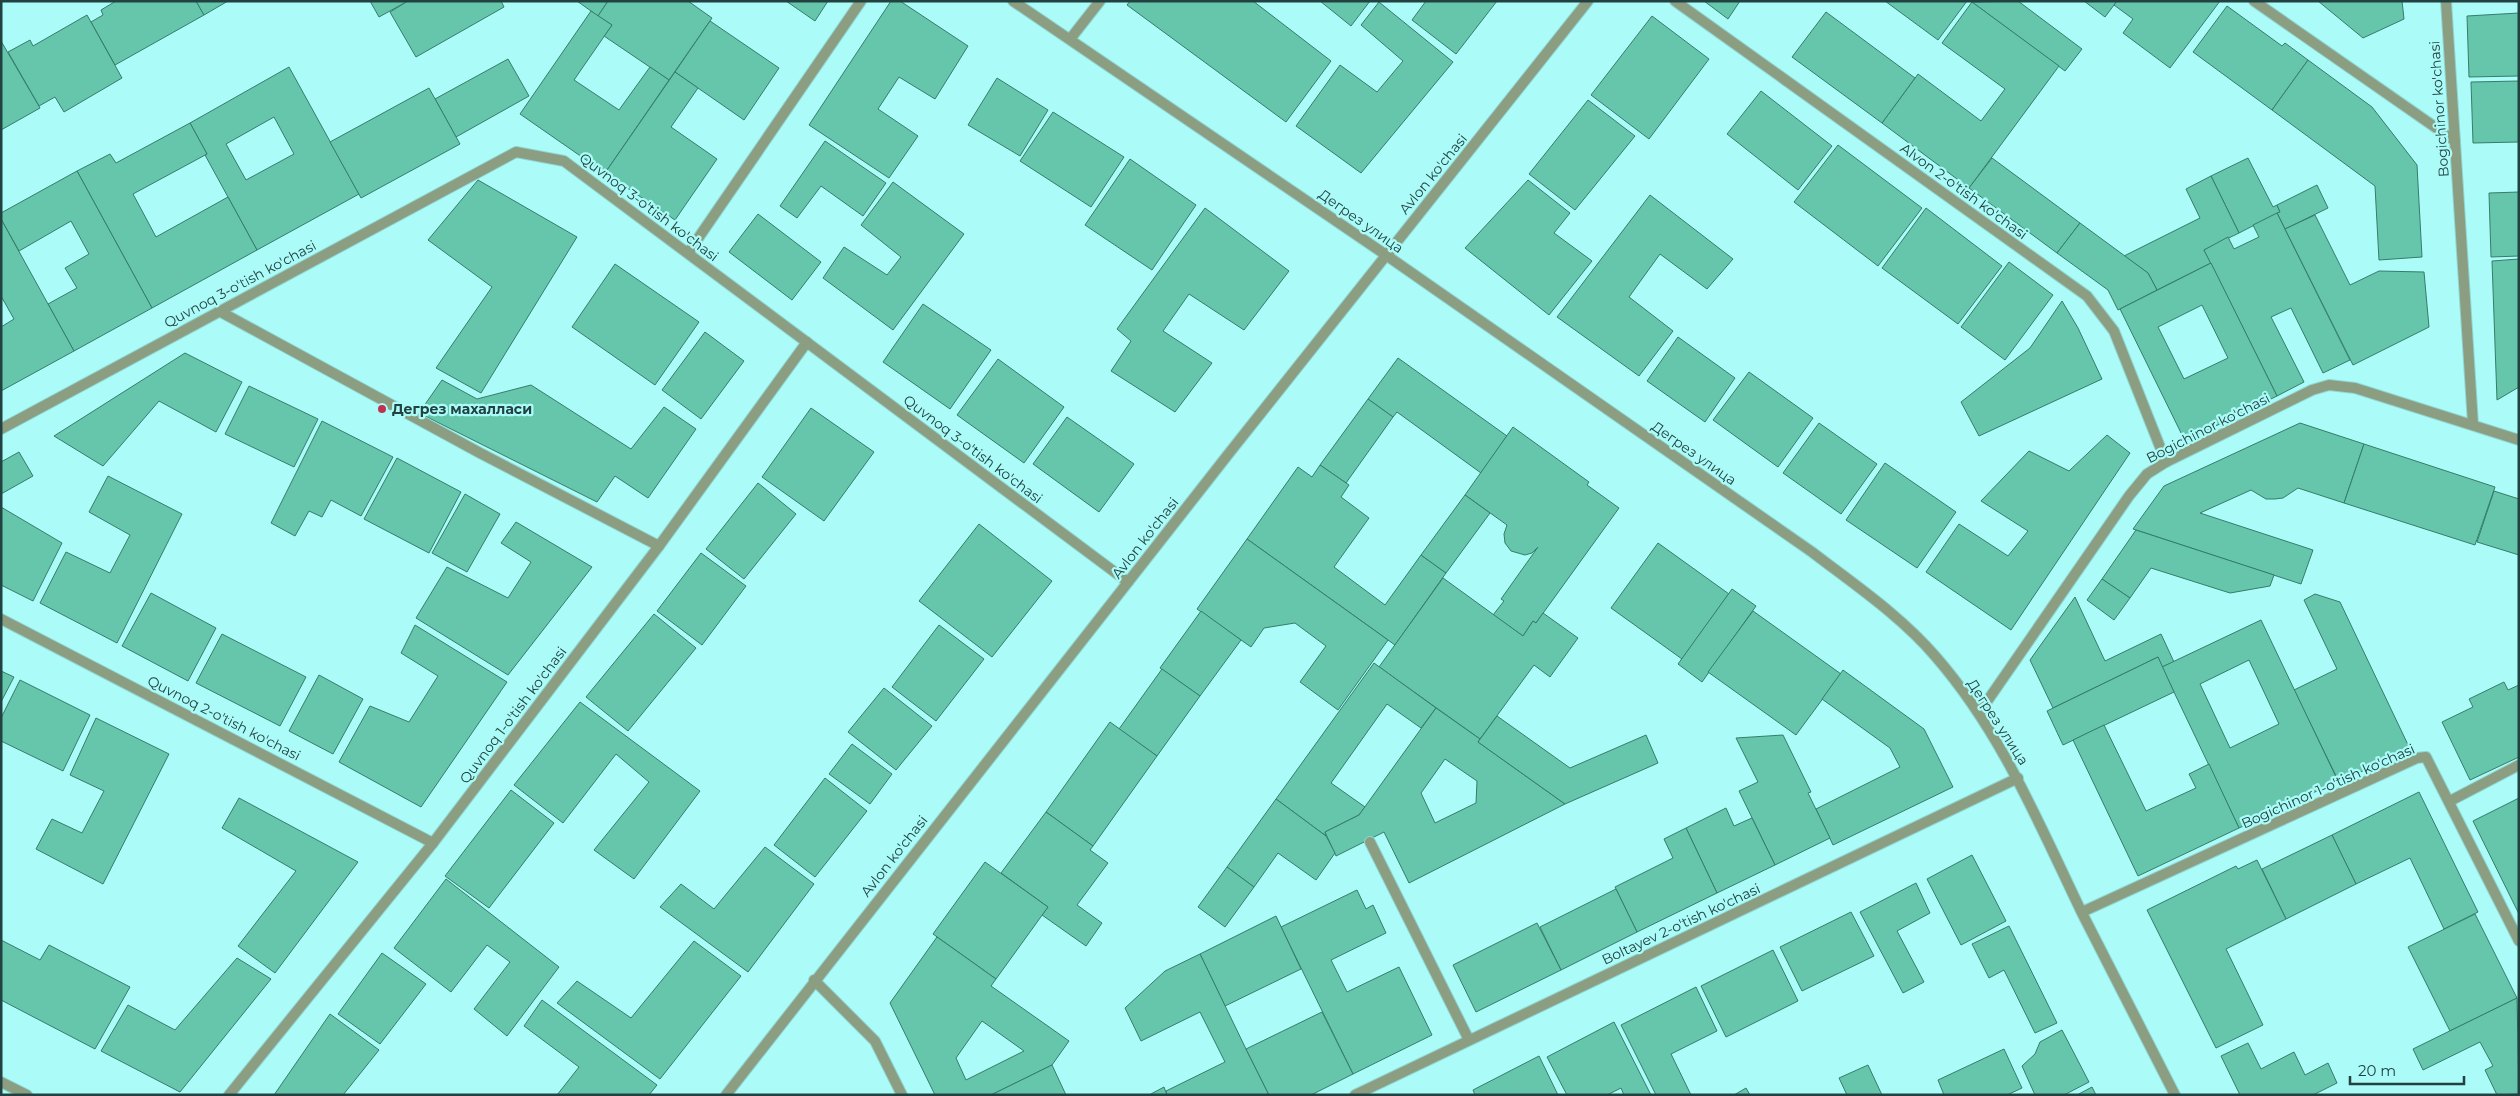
<svg xmlns="http://www.w3.org/2000/svg" width="2520" height="1096" viewBox="0 0 2520 1096" font-family="Montserrat,sans-serif">
<style>
.building{fill:#65c6ac;stroke:#357d6a;fill-rule:evenodd}
.lines{fill:none;stroke-linecap:round;stroke-linejoin:round}
.lane-casing{stroke:#8fd6d3;stroke-width:12}
.street-casing{stroke:#8fd6d3;stroke-width:12}
.lane{stroke:#8c9e82;stroke-width:10}
.street{stroke:#8c9e82;stroke-width:10}
.poi-dot{fill:#c1304f;stroke:#abfbf8;stroke-width:2}
.labels{text-anchor:middle;dominant-baseline:central;stroke-width:4.5;stroke-linejoin:round;paint-order:stroke}
.street-label{font-size:14px;fill:#214241;stroke:#abfbf8}
.poi-label{font-size:14px;font-weight:bold;fill:#214241;stroke:#abfbf8;text-anchor:start}
</style>
<rect width="100%" height="100%" fill="#abfbf8"/>
<g class="building">
<polygon points="116,1 196,1 204,15 115,65 91,22 103,15 101,10"/>
<polygon points="196,1 228,1 204,15"/>
<polygon points="370,1 408,1 379,17"/>
<polygon points="408,1 501,1 504,7 416,57 390,12"/>
<polygon points="577,1 608,1 598,16"/>
<polygon points="608,1 688,1 712,18 669,80 604,36 612,25 598,16"/>
<polygon points="786,1 828,1 815,21"/>
<polygon points="891,1 900,1 968,46 935,99 899,77 878,109 918,136 889,178 809,125"/>
<polygon points="1130,1 1253,1 1331,61 1286,122 1127,5"/>
<polygon points="1320,1 1370,1 1351,26"/>
<polygon points="1426,1 1497,1 1456,54 1412,20"/>
<polygon points="1704,1 1740,1 1728,19"/>
<polygon points="1885,1 1967,1 1938,40"/>
<polygon points="2018,1 2082,49 2065,71 1972,2"/>
<polygon points="2084,1 2117,1 2105,17"/>
<polygon points="2117,1 2220,1 2170,68 2123,33 2133,19 2114,5"/>
<polygon points="2318,1 2402,1 2404,19 2363,38"/>
<polygon points="1379,2 1453,62 1361,173 1296,126 1340,65 1377,92 1403,61 1361,25"/>
<polygon points="1972,2 2059,66 1969,188 1882,123 1918,74 1981,121 2005,89 1942,43"/>
<polygon points="2227,6 2282,46 2285,43 2308,60 2272,110 2193,52"/>
<polygon points="591,11 612,25 574,80 619,110 650,67 669,80 605,173 520,114"/>
<polygon points="1826,12 1915,78 1882,123 1792,57"/>
<polygon points="2519,13 2519,76 2469,77 2467,16"/>
<polygon points="87,15 122,78 64,112 55,97 39,106 8,52 30,40 33,46"/>
<polygon points="1652,16 1709,59 1649,139 1591,95"/>
<polygon points="710,21 779,68 744,120 675,72"/>
<polygon points="1,41 40,108 1,130"/>
<polygon points="508,59 529,96 456,137 435,99"/>
<polygon points="2308,60 2372,107 2417,165 2422,257 2379,260 2375,186 2272,110"/>
<path d="M289 67 359 194 257 250 205 155 207 154 190 123ZM274 117 294 154 246 180 226 144Z"/>
<polygon points="675,72 698,88 671,127 717,159 675,220 605,173"/>
<polygon points="997,78 1048,110 1020,156 968,125"/>
<polygon points="2519,81 2519,142 2473,143 2471,82"/>
<polygon points="429,88 460,144 361,198 330,142"/>
<polygon points="1761,91 1832,146 1798,190 1727,134"/>
<polygon points="1588,100 1635,136 1575,210 1529,174"/>
<polygon points="1053,112 1124,157 1091,207 1020,161"/>
<polygon points="190,123 207,154 133,194 156,237 228,197 257,250 152,308 77,171 110,154 116,163"/>
<polygon points="825,141 886,183 863,216 821,186 797,218 780,206"/>
<polygon points="1838,145 1922,208 1878,266 1794,202"/>
<polygon points="1992,158 2080,223 2057,253 1969,188"/>
<polygon points="2248,158 2273,207 2277,205 2280,212 2239,233 2211,176"/>
<polygon points="1130,159 1196,205 1152,270 1085,225"/>
<polygon points="77,171 152,308 74,351 48,304 77,288 65,268 89,254 71,221 19,251 1,219 1,213"/>
<polygon points="2211,176 2239,233 2204,250 2211,263 2157,290 2148,273 2124,256 2200,218 2186,189"/>
<polygon points="478,180 577,237 481,393 436,368 492,287 428,240"/>
<polygon points="1528,180 1570,213 1554,233 1592,261 1549,315 1465,248"/>
<polygon points="893,182 964,234 893,330 823,278 844,247 887,275 901,257 861,225"/>
<polygon points="2317,185 2328,208 2285,229 2277,213 2280,212 2277,205"/>
<polygon points="2519,192 2519,256 2491,257 2489,193"/>
<polygon points="1650,195 1733,259 1707,289 1660,254 1629,297 1673,331 1639,376 1557,317"/>
<polygon points="1205,208 1289,271 1244,330 1189,294 1163,331 1212,363 1175,412 1111,371 1131,341 1117,329"/>
<polygon points="1926,208 2002,266 1958,324 1882,268"/>
<polygon points="2277,213 2350,360 2323,373 2291,308 2271,317 2304,382 2277,396 2204,250 2228,237 2234,249 2259,237 2253,225"/>
<polygon points="758,214 821,262 792,300 729,252"/>
<polygon points="2315,215 2350,285 2379,271 2424,272 2429,327 2353,365 2285,229"/>
<polygon points="1,219 74,351 1,391 1,327 14,319 1,296"/>
<polygon points="2080,223 2148,273 2157,290 2118,310 2108,290 2057,253"/>
<polygon points="2519,259 2519,387 2497,400 2492,261"/>
<polygon points="2009,262 2053,295 2005,360 1961,327"/>
<path d="M2211 263 2277 396 2185 441 2120 309ZM2202 305 2228 358 2184 379 2158 327Z"/>
<polygon points="615,264 699,322 655,385 572,327"/>
<polygon points="2062,301 2078,328 2102,379 1979,436 1961,402 2030,348"/>
<polygon points="923,304 991,350 950,409 883,362"/>
<polygon points="705,332 744,361 701,419 662,390"/>
<polygon points="1678,337 1735,378 1705,422 1647,381"/>
<polygon points="185,353 242,382 216,432 159,401 103,466 54,436"/>
<polygon points="1398,358 1507,436 1481,473 1397,412 1393,417 1368,399"/>
<polygon points="998,359 1064,407 1024,463 957,415"/>
<polygon points="1749,372 1813,418 1778,467 1713,420"/>
<polygon points="442,380 477,399 531,385 631,449 664,407 696,429 648,498 615,476 597,502 419,413"/>
<polygon points="249,386 318,419 294,467 225,434"/>
<polygon points="1368,399 1393,417 1346,483 1320,465"/>
<polygon points="811,408 874,452 824,521 762,477"/>
<polygon points="1067,417 1134,464 1099,512 1033,464"/>
<polygon points="322,421 393,457 361,516 331,500 322,517 309,511 295,536 271,523"/>
<polygon points="1819,423 1877,464 1841,514 1783,473"/>
<polygon points="2300,423 2364,444 2344,503 2298,488 2283,498 2275,499 2266,499 2251,490 2200,513 2313,550 2301,584 2133,529 2164,486"/>
<polygon points="1513,427 1589,482 1587,485 1619,508 1536,623 1533,621 1523,636 1493,615 1504,601 1501,599 1538,547 1532,553 1525,555 1511,551 1505,543 1504,534 1507,525 1465,495"/>
<polygon points="2107,435 2130,453 2011,630 1926,572 1959,524 2008,556 2028,531 1981,501 2029,451 2069,471"/>
<polygon points="2364,444 2495,487 2475,545 2344,503"/>
<polygon points="19,452 33,476 1,494 1,462"/>
<polygon points="397,458 461,492 429,553 364,519"/>
<polygon points="1885,463 1956,512 1917,568 1846,520"/>
<polygon points="1320,465 1349,485 1341,497 1369,518 1334,567 1385,605 1421,555 1446,573 1395,645 1247,539 1298,467 1312,477"/>
<polygon points="108,476 182,514 117,643 40,603 66,552 110,573 130,535 89,512"/>
<polygon points="758,483 796,514 744,579 706,549"/>
<polygon points="2494,491 2519,499 2519,555 2477,542"/>
<polygon points="465,494 500,514 467,572 432,553"/>
<polygon points="1465,495 1490,513 1446,573 1421,555"/>
<polygon points="1,507 62,543 33,601 1,585"/>
<polygon points="516,522 592,567 508,675 416,618 447,567 508,598 531,562 501,543"/>
<polygon points="979,524 1052,581 992,657 919,601"/>
<polygon points="2136,530 2274,575 2270,586 2230,593 2151,568 2130,598 2102,579"/>
<polygon points="1247,539 1388,640 1338,710 1300,682 1326,646 1295,623 1264,628 1251,647 1197,609"/>
<polygon points="1658,543 1729,594 1682,659 1611,608"/>
<polygon points="701,553 746,586 702,645 657,611"/>
<polygon points="1443,578 1523,636 1533,621 1536,623 1543,613 1578,638 1550,677 1534,665 1480,739 1379,667"/>
<polygon points="2102,579 2130,598 2114,620 2087,600"/>
<polygon points="1732,589 1756,606 1702,682 1678,664"/>
<polygon points="151,593 216,628 188,681 122,646"/>
<polygon points="2315,594 2340,602 2410,749 2339,782 2294,690 2337,669 2304,600"/>
<polygon points="2075,597 2105,661 2161,634 2174,662 2162,667 2158,657 2053,708 2030,660"/>
<polygon points="1201,611 1241,640 1200,696 1160,668"/>
<polygon points="1753,611 1841,674 1796,735 1708,672"/>
<polygon points="654,614 696,648 628,731 586,697"/>
<path d="M2261 620 2338 781 2239 828 2162 667ZM2249 660 2279 724 2230 748 2200 684Z"/>
<polygon points="415,625 507,682 421,807 339,762 370,706 409,722 438,676 401,653"/>
<polygon points="939,625 984,659 936,721 892,687"/>
<polygon points="222,634 306,677 280,726 196,683"/>
<polygon points="2158,657 2174,692 2063,745 2047,711"/>
<polygon points="1374,663 1436,708 1421,728 1387,704 1331,783 1365,807 1359,815 1325,832 1326,836 1276,799"/>
<polygon points="1162,669 1200,696 1157,756 1119,729"/>
<polygon points="1843,670 1924,729 1953,787 1833,845 1816,809 1900,767 1890,748 1822,699"/>
<polygon points="1,671 14,677 1,702"/>
<polygon points="319,675 363,699 333,754 289,731"/>
<polygon points="20,680 90,715 63,771 1,741 1,718"/>
<polygon points="2504,682 2508,690 2519,685 2519,757 2470,780 2442,722 2473,707 2469,699"/>
<polygon points="884,688 932,726 896,770 848,732"/>
<polygon points="580,702 700,791 634,879 594,850 649,782 616,754 563,823 514,785"/>
<path d="M1436 708 1480 739 1478 742 1565 804 1409 883 1384 832 1336 856 1325 832 1359 815ZM1445 759 1477 781 1476 803 1435 823 1421 793Z"/>
<polygon points="1497,716 1570,768 1646,735 1658,763 1565,804 1478,742"/>
<polygon points="96,718 169,754 103,884 36,849 52,819 82,833 104,791 70,775"/>
<polygon points="1110,722 1157,756 1093,846 1046,812"/>
<polygon points="2104,725 2146,811 2196,788 2189,774 2209,764 2239,828 2138,876 2073,740"/>
<polygon points="1783,735 1811,792 1808,793 1830,838 1775,865 1739,791 1758,782 1736,738"/>
<polygon points="852,744 892,774 870,804 829,774"/>
<polygon points="825,778 867,811 815,877 774,845"/>
<polygon points="511,790 554,823 489,908 445,876"/>
<polygon points="2419,792 2478,912 2444,929 2410,858 2356,884 2332,835"/>
<polygon points="239,798 358,862 275,973 238,946 296,871 222,828"/>
<polygon points="2519,798 2519,914 2473,821"/>
<polygon points="1276,799 1326,836 1335,853 1316,880 1278,853 1254,887 1227,867"/>
<polygon points="1726,808 1734,826 1752,818 1775,865 1717,893 1686,828"/>
<polygon points="1046,812 1093,846 1090,850 1108,863 1077,905 1102,923 1086,946 1042,915 1048,907 1001,873"/>
<polygon points="1686,828 1717,893 1637,932 1615,887 1673,858 1664,839"/>
<polygon points="2332,835 2356,884 2286,919 2262,869"/>
<polygon points="765,847 814,884 748,972 660,907 681,884 714,909"/>
<polygon points="1972,855 2006,921 1961,945 1927,879"/>
<polygon points="2257,860 2286,919 2226,949 2263,1025 2216,1048 2147,910 2236,866 2238,869"/>
<polygon points="985,862 1048,907 996,979 933,934"/>
<polygon points="1227,867 1254,887 1225,927 1198,907"/>
<polygon points="446,879 559,967 507,1036 474,1009 510,962 487,945 451,992 394,948"/>
<polygon points="1916,883 1930,913 1897,931 1924,982 1903,993 1860,912"/>
<polygon points="1616,889 1637,932 1561,970 1540,927"/>
<polygon points="1357,890 1366,909 1373,905 1386,933 1331,960 1347,992 1399,967 1432,1035 1353,1074 1281,927"/>
<polygon points="1851,912 1874,956 1802,991 1780,947"/>
<polygon points="2475,914 2517,998 2450,1031 2408,947"/>
<polygon points="1276,916 1301,969 1225,1006 1200,954"/>
<polygon points="1537,923 1561,970 1476,1012 1453,965"/>
<polygon points="2009,926 2057,1023 2035,1033 2004,970 1989,978 1972,944"/>
<path d="M937 937 996 979 991 986 1069 1041 1052 1065 991 1095H935L890 1003ZM982 1021 1024 1051 966 1080 956 1058Z"/>
<polygon points="1,940 40,960 49,945 130,987 95,1049 1,1000"/>
<polygon points="694,941 741,976 660,1079 557,1003 577,981 631,1018"/>
<polygon points="1773,950 1798,1001 1726,1037 1701,986"/>
<polygon points="382,953 426,984 380,1044 338,1014"/>
<polygon points="1200,954 1246,1049 1269,1095 1167,1095 1166,1091 1225,1062 1200,1012 1141,1041 1125,1008 1165,971"/>
<polygon points="237,958 271,979 180,1092 101,1051 128,1005 175,1030"/>
<polygon points="1696,987 1717,1031 1671,1054 1691,1095 1656,1095 1621,1025"/>
<polygon points="2517,998 2519,1094 2497,1095 2485,1070 2493,1066 2480,1042 2423,1070 2413,1049"/>
<polygon points="542,1000 657,1085 649,1095 557,1095 579,1067 524,1026"/>
<polygon points="1322,1012 1353,1074 1311,1095 1269,1095 1246,1049"/>
<polygon points="330,1014 379,1050 343,1095 274,1095"/>
<polygon points="1614,1022 1651,1095 1624,1095 1621,1088 1607,1095 1567,1095 1547,1057"/>
<polygon points="2062,1030 2089,1082 2064,1095 2035,1095 2022,1066 2035,1054 2040,1042"/>
<polygon points="2248,1043 2261,1069 2294,1052 2305,1075 2328,1063 2337,1083 2313,1095 2240,1095 2221,1056"/>
<polygon points="2004,1049 2022,1088 2007,1095 1944,1095 1938,1080"/>
<polygon points="1539,1056 1558,1095 1475,1095 1473,1090"/>
<polygon points="1052,1065 1066,1095 991,1095"/>
<polygon points="1868,1065 1882,1095 1847,1095 1839,1078"/>
<polygon points="1164,1087 1167,1095 1149,1095"/>
<polygon points="2092,1087 2096,1095 2077,1095"/>
<polygon points="1746,1088 1750,1095 1734,1095"/>
</g>
<g class="lines">
<defs>
<polyline id="lane" points="1370,842 1469,1040"/>
<g id="street">
<path d="M1013 1 1386 255 1812 552C1855 585 1901 616 1936 657 2002 733 2039 824 2082 913 2113 974 2144 1034 2175 1095"/>
<polyline points="1675,1 2087,296 2114,331 2166,462"/>
<polyline points="2254,1 2455,141"/>
<polyline points="2446,1 2473,424"/>
<polyline points="1071,38 1100,1"/>
<polyline points="688,253 861,1"/>
<polyline points="219,311 480,453 659,546"/>
<polyline points="1,429 516,152 564,161 1128,582"/>
<polyline points="1,619 433,843"/>
<polyline points="1979,713 2129,496 2147,474 2166,462 2312,390 2329,385 2355,388 2519,440"/>
<polyline points="2450,801 2519,765"/>
<polyline points="2082,912 2417,758 2426,757 2519,941"/>
<polyline points="814,980 875,1041 902,1095"/>
<polyline points="1,1082 27,1095"/>
<polyline points="229,1095 433,843 659,546 807,342"/>
<polyline points="726,1095 1230,452 1588,1"/>
<polyline points="1355,1095 2018,778"/>
</g>
</defs>
<use href="#lane" class="lane-casing"/>
<use href="#street" class="street-casing"/>
<use href="#lane" class="lane"/>
<use href="#street" class="street"/>
</g>
<circle class="poi-dot" cx="382" cy="409" r="5"/>
<g class="labels">
<g class="street-label">
<text transform="translate(2439 109) rotate(-94)">Bogichinor ko'chasi</text>
<text transform="translate(1433 174) rotate(-51)">Avlon ko'chasi</text>
<text transform="translate(1964 191) rotate(36)">Alvon 2-o'tish ko'chasi</text>
<text transform="translate(649 207) rotate(37)">Quvnoq 3-o'tish ko'chasi</text>
<text transform="translate(1361 221) rotate(35)">Дегрез улица</text>
<text transform="translate(240 284) rotate(-28)">Quvnoq 3-o'tish ko'chasi</text>
<text transform="translate(2208 428) rotate(-27)">Bogichinor ko'chasi</text>
<text transform="translate(973 449) rotate(37)">Quvnoq 3-o'tish ko'chasi</text>
<text transform="translate(1694 453) rotate(35)">Дегрез улица</text>
<text transform="translate(1145 538) rotate(-52)">Avlon ko'chasi</text>
<text transform="translate(513 715) rotate(-53)">Quvnoq 1-o'tish ko'chasi</text>
<text transform="translate(224 718) rotate(27)">Quvnoq 2-o'tish ko'chasi</text>
<text transform="translate(1998 722) rotate(57)">Дегрез улица</text>
<text transform="translate(2328 786) rotate(-24)">Bogichinor 1-o'tish ko'chasi</text>
<text transform="translate(894 856) rotate(-52)">Avlon ko'chasi</text>
<text transform="translate(1681 924) rotate(-25)">Boltayev 2-o'tish ko'chasi</text>
</g>
<g class="poi-label">
<text x="392" y="409">Дегрез махалласи</text>
</g>
</g>
<rect width="2520" height="1096" fill="none" stroke="#214241" stroke-width="5"/>
<path d="M2350 1076v8h114v-8" fill="none" stroke="#214241" stroke-width="2.5"/>
<text x="2358" y="1076" font-size="15" fill="#214241" stroke="#abfbf8" stroke-width="4" paint-order="stroke">20 m</text>
</svg>
